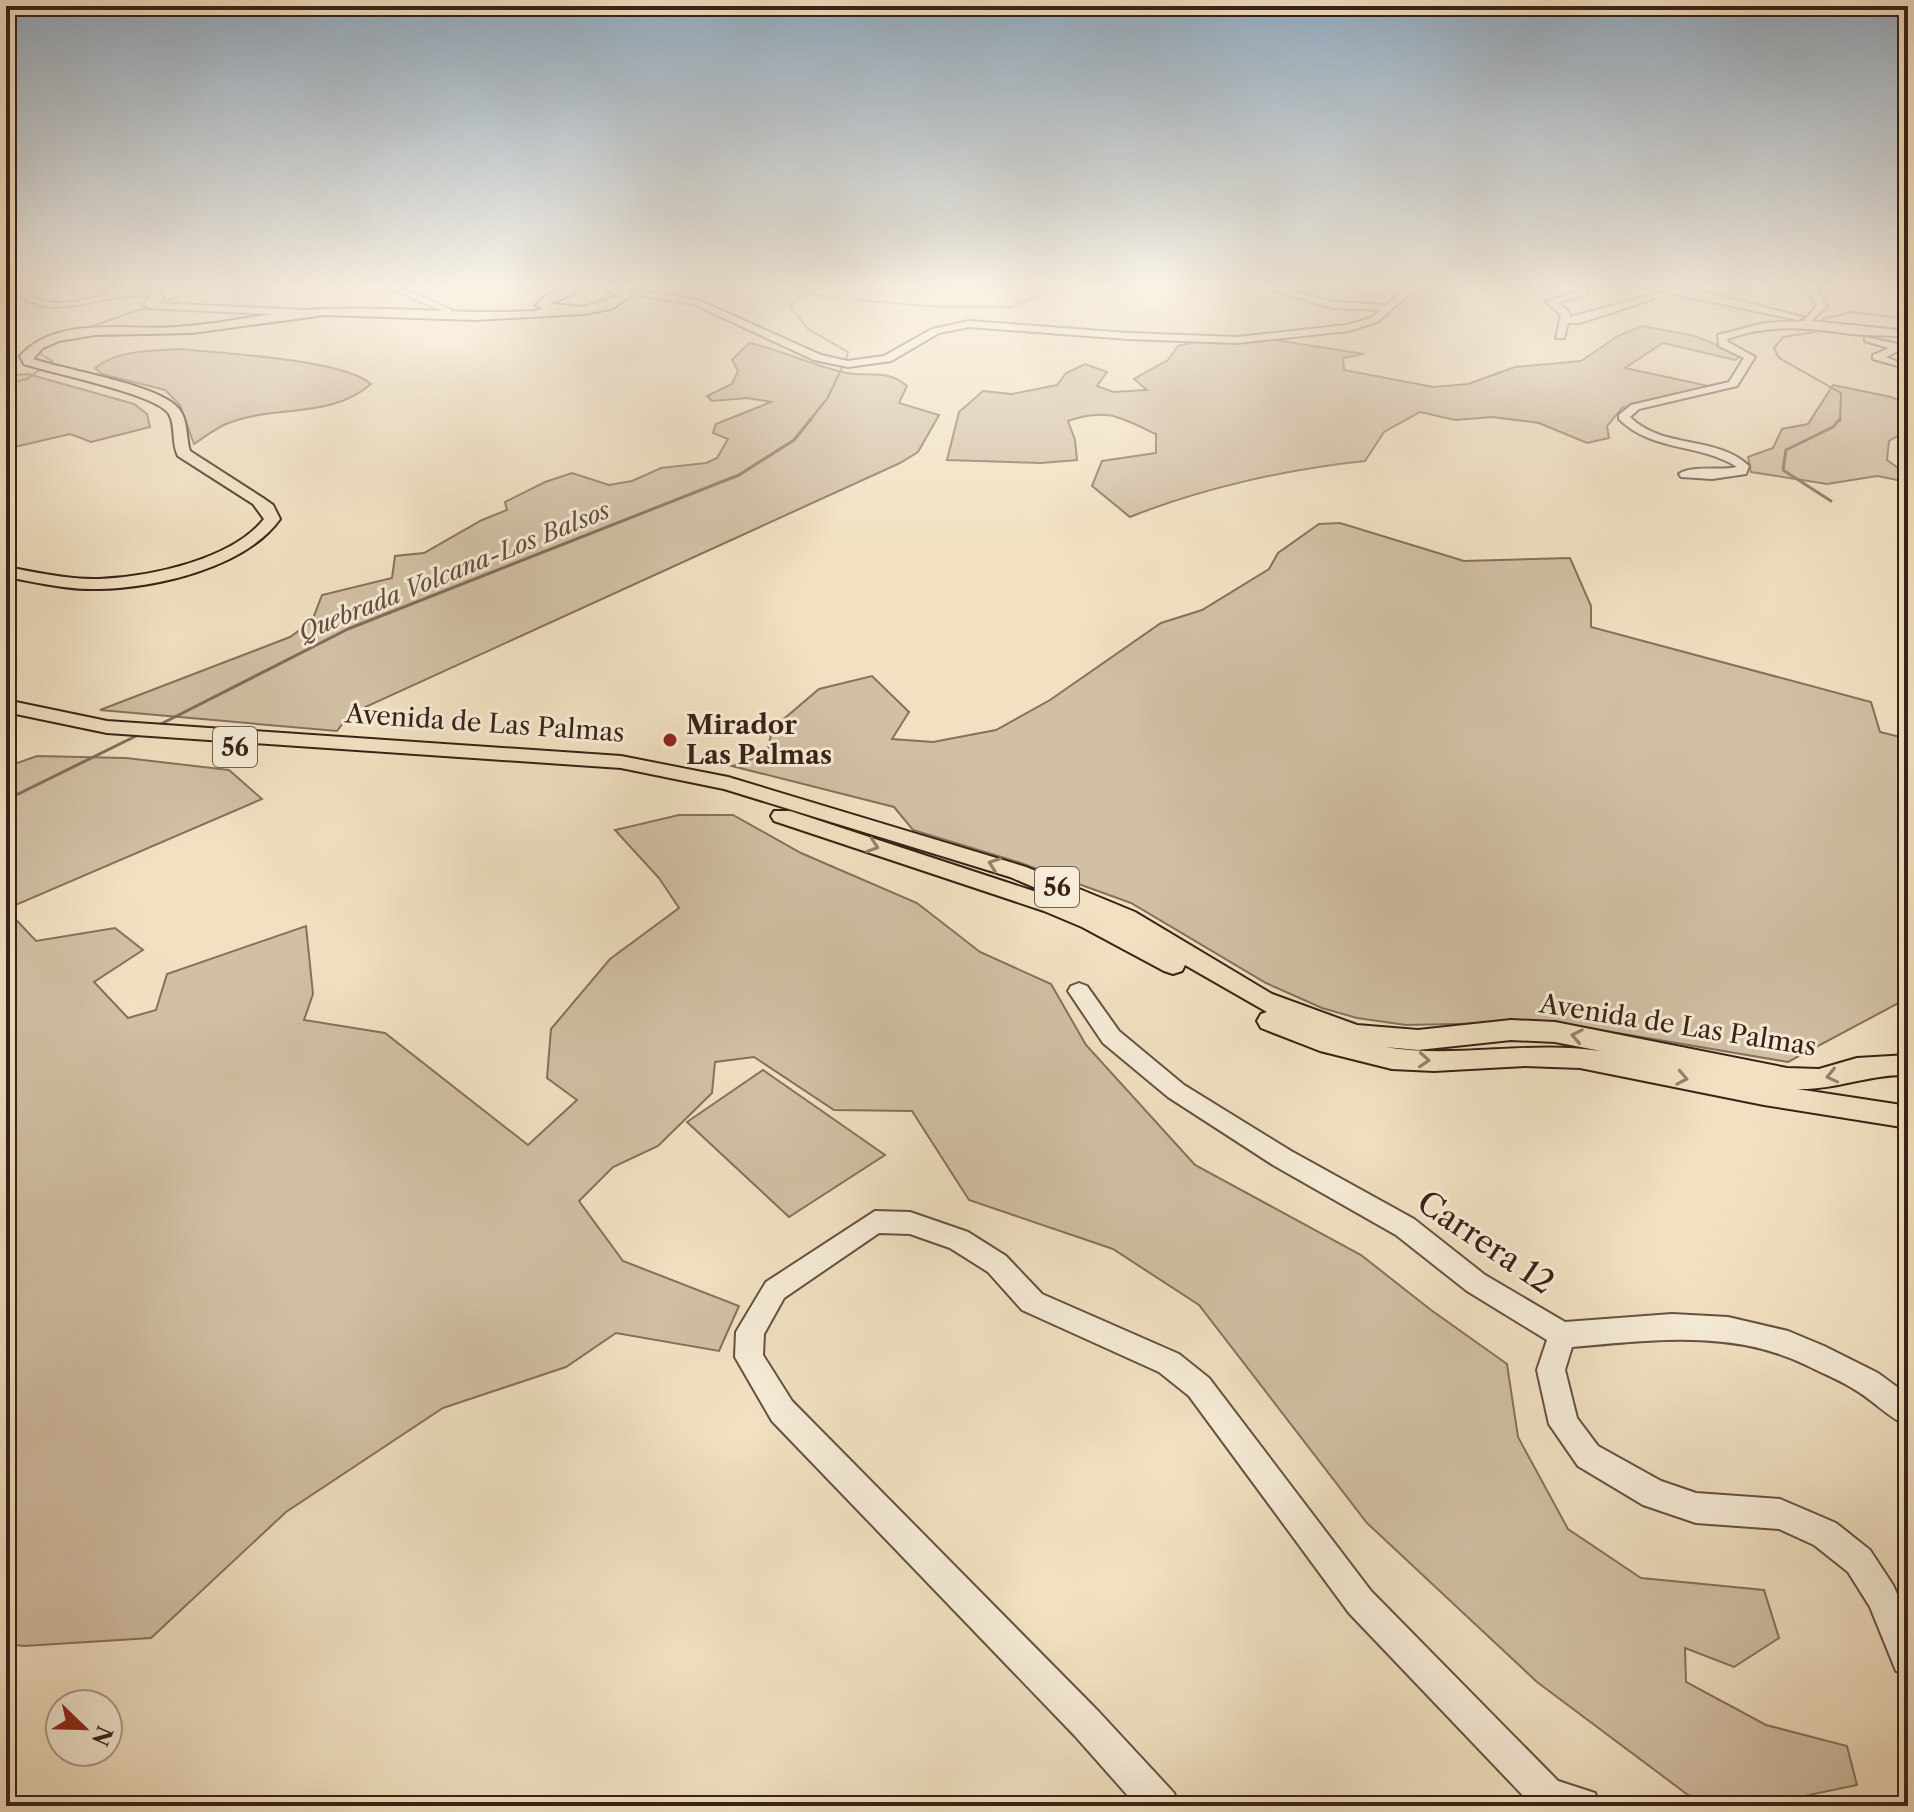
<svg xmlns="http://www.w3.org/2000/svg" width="1914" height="1812" viewBox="0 0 1914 1812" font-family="'Libre Caslon Text',serif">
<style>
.green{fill:#d2c0a5;stroke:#86705e;stroke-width:2}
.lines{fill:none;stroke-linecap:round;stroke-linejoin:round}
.stream-far2{stroke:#826d5b;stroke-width:2}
.stream-far1{stroke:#826d5b;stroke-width:3}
.stream{stroke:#826d5b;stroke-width:4}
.minor-casing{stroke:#675142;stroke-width:4}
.major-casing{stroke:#392117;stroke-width:4}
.minor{fill:#f6ecd7;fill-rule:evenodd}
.major{fill:#f1e1c2;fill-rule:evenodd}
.oneway{stroke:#95816c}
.poi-dot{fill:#8f2418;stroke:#f6ecd7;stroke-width:3}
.labels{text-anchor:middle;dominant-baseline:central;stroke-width:6;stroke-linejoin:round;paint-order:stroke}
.far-water-label{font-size:24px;font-style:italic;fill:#634d3f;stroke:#f6ecd7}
.shield{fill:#f6ecd7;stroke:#725e51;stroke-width:2}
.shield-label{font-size:24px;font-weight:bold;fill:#392117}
.street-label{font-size:26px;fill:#392117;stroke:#f6ecd7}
.poi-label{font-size:26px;font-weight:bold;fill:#392117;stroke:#f6ecd7;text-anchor:start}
.near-street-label{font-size:32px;fill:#392117;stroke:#f6ecd7}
</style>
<rect width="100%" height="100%" fill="#f1e1c2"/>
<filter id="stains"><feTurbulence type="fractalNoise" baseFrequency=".0025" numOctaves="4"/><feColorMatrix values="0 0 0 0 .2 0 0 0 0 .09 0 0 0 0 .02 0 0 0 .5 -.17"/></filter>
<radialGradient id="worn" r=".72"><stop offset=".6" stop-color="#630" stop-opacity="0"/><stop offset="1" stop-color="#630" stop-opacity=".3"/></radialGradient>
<g class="green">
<path d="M69 286H145C121 295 86 307 65 290Z"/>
<path d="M1642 326 1695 336 1742 355 1735 360 1663 343 1625 368 1713 387 1622 408 1607 426 1609 438 1587 443 1539 423 1492 417 1455 420 1420 412 1384 432 1365 461C1288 469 1202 488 1130 517L1092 486 1102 461 1156 453V434C1121 418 1107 407 1068 421L1075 440 1077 460 1041 463 947 460 959 412 983 391 1012 394 1057 385 1066 373 1085 364 1107 372 1097 386 1113 392 1147 390 1134 379 1168 360 1178 346 1219 336 1269 339 1364 354 1343 358 1344 370 1433 387 1468 384 1515 367 1581 361 1618 336Z"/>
<path d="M749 343C782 350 813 366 847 373 868 377 889 369 907 386L899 403 939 415 918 452 900 463 350 714 337 731 100 710 290 637 312 621 322 595 392 578 395 556 424 553 482 520 507 510 505 502 545 482 572 473 609 485 632 481 661 468 706 463 717 458 728 439 713 433 716 424 771 402 747 398 712 401 707 396 732 384 738 371 732 360Z"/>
<path d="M182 349C224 354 343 359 371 384 330 420 273 404 226 424 215 429 204 437 194 444L180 405 165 390 102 374 95 368C119 349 153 351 182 349Z"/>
<polygon points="28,374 134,404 147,414 150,427 91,442 70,434 6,449 6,376"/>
<polygon points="1833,385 1891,397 1908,405 1908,430 1889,441 1887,460 1908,475 1908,482 1877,476 1827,484 1751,472 1748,457 1773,448 1782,429 1808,424"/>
<polygon points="1340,523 1464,561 1570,558 1591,606 1591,627 1871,702 1880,732 1908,739 1908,998 1788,1062 1553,1022 1406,1025 1357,1018 1322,1008 1266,983 1131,903 1018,862 913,830 894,807 732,766 767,754 772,729 819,689 872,676 909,712 892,739 933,742 996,730 1050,700 1161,623 1202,610 1269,569 1278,553 1319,524"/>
<polygon points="37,756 126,758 229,770 262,799 6,909 36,941 115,928 143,950 94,982 128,1018 156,1010 167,974 306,926 313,994 304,1020 385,1033 528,1145 577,1100 547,1078 551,1029 610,959 679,908 659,878 615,830 679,815 733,815 801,853 917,903 980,952 1051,984 1086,1045 1195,1165 1361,1255 1431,1310 1507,1364 1518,1437 1568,1529 1641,1578 1764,1590 1779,1638 1734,1667 1685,1648 1686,1682 1766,1725 1847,1746 1857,1785 1756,1806 1739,1806 1688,1795 1537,1682 1367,1523 1199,1305 1113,1249 969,1200 912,1111 834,1110 754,1057 715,1062 712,1093 658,1146 613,1167 579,1201 623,1261 739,1306 719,1351 616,1333 566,1367 443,1408 286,1512 151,1638 24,1646 6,1644 6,767"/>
<polygon points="763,1070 885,1155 789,1217 687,1122"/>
</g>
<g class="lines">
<g class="stream-far2">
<polyline points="838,297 805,294 790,306 808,329 848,352 846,359"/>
<polyline points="858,300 938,307 1011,307 1060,286"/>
<polyline points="1822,319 1852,312 1908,319"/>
<polyline points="84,329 208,286"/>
<polyline points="1815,332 1783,337 1774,348 1779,358 1841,393 1840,421"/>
<polyline points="6,384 27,379 52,361 37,352 61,340"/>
<polyline points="809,421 827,399 843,366"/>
</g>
<g class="stream-far1">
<polyline points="1831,501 1783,470 1786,450 1833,427 1840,419"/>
<polyline points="155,727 348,629 739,475 794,440 811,419"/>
<polyline points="6,800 140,734"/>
</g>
<polyline class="stream" points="6,800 9,798"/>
<defs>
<g id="minor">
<path d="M7 286C22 286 31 299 47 302 86 308 120 284 161 293L164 297 157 303 306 310 311 313 306 316 148 308 143 305 153 297C99 287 56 331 7 286Z"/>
<polygon points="385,286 397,286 452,310 446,318 440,318 442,311"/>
<polygon points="1260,286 1275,286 1333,302 1386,305 1409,286 1419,286 1377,322 1348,331 1237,343 1128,339 969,327 939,333 891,361 848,367 814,360 693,304 619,292 624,289 698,300 821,355 848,361 884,356 932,329 969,321 1128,333 1237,337 1347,325 1371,318 1380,310 1333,308"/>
<polygon points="1579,286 1589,286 1586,294 1558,303 1569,312 1570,317 1648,296 1653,299 1580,323 1568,323 1564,338 1556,338 1561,315 1546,302 1579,290"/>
<polygon points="1637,286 1661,286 1711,294 1803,317 1798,320"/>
<path d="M1805 286H1815L1827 306 1811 321 1908 331V337C1889 335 1870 336 1852 334 1805 328 1773 323 1727 339L1728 342 1755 357 1737 386 1639 409 1630 417C1663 450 1717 435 1749 466L1746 474 1712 479 1681 477 1679 474C1692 465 1720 471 1737 467 1700 443 1652 452 1619 419V415L1631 405 1729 382 1744 358 1719 346 1718 335 1765 323 1804 321 1817 305Z"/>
<polygon points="1865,337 1898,344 1898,351 1886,357 1898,362 1898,366 1873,359 1873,355 1889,348 1865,341"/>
<path d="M1079 983 1087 986 1119 1031 1184 1085 1291 1151 1414 1219 1485 1275 1565 1322 1672 1314 1728 1317 1788 1331 1824 1346 1878 1373 1908 1395V1426C1889 1418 1875 1402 1857 1391 1842 1381 1824 1374 1808 1366 1734 1329 1652 1340 1572 1347L1565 1370 1577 1418 1598 1446 1661 1481 1696 1493 1780 1499 1836 1523 1870 1550 1893 1585 1908 1619V1676L1896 1671 1870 1607 1848 1572 1814 1545 1779 1529 1696 1523 1643 1505 1578 1466 1549 1424 1537 1370 1547 1340 1467 1291 1396 1235 1273 1165 1168 1097 1103 1043 1068 991 1071 986Z"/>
<polygon points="875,1211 910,1212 968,1232 1006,1256 1042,1294 1179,1354 1209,1378 1371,1591 1558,1781 1595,1793 1600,1806 1533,1806 1349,1613 1189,1396 1159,1372 1022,1310 988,1272 950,1248 910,1234 879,1233 784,1298 764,1334 763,1355 792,1401 1099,1712 1174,1793 1179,1806 1137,1806 1075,1736 772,1421 735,1357 736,1332 766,1282"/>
</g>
<g id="major">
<path d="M573 286H590L550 304 584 307 618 296 599 286 623 288 630 297 611 309 584 314 475 320 325 315 192 333 95 335 59 341 43 348 33 359C65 370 161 385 179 409 188 420 186 438 190 451L263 498 273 505 280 519C245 568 155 588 97 589 67 590 36 582 6 577V567C36 572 68 580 99 579 149 577 232 560 264 519L253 504 178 456C171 443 176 426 169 414 157 394 50 373 24 364L20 356C57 315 127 331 177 327 225 324 273 311 322 309 393 306 463 315 534 311L543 309 536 305 545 296Z"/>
<path d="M6 700 107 721 621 756 728 777 1026 867 1135 912 1272 994 1357 1025 1418 1030 1511 1020 1555 1022 1787 1068 1819 1069 1857 1058 1908 1055V1075C1869 1074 1836 1090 1797 1089L1908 1106V1128L1764 1105 1580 1068 1525 1066 1434 1071 1392 1069 1320 1051 1261 1028 1257 1021 1261 1014 1267 1012 1185 965 1182 971 1173 974 1164 971 1082 927 1044 911 774 821 771 816 774 811H790L1073 904 1010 877 724 789 621 768 107 733 6 712ZM1511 1040 1555 1042 1601 1051C1529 1040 1456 1059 1385 1047L1418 1050Z"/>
</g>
</defs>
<use href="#minor" class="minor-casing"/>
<use href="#major" class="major-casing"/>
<use href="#minor" class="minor"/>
<use href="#major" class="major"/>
</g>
<defs><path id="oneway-chevron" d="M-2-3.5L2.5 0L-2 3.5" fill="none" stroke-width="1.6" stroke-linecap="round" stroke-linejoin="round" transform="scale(2)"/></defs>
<g class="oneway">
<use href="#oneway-chevron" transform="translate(873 846) rotate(18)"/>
<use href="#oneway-chevron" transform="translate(994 864) rotate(-160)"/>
<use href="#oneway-chevron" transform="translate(1577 1036) rotate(-169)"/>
<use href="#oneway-chevron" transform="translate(1424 1060) rotate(4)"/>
<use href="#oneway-chevron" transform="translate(1832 1076) rotate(167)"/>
<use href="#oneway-chevron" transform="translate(1682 1078) rotate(11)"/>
</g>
<linearGradient id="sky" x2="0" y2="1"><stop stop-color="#92acc2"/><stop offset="0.53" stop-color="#f9f2e4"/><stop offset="1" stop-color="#f9f2e4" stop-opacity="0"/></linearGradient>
<rect width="1914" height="540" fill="url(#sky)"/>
<circle class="poi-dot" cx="670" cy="740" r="8"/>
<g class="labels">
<g class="far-water-label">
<text transform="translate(454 571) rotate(-22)">Quebrada Volcana-Los Balsos</text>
</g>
<g class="shield">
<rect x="213" y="727" width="44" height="40" rx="6"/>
<rect x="1035" y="867" width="44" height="40" rx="6"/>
</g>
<g class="shield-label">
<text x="235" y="747">56</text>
<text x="1057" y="887">56</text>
</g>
<g class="street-label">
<text transform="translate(485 723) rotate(4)">Avenida de Las Palmas</text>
<text transform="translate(1678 1025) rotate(9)">Avenida de Las Palmas</text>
</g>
<g class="poi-label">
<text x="686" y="725">Mirador<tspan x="686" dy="30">Las Palmas</tspan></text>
</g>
<g class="near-street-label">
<text transform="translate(1486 1242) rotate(34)">Carrera 12</text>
</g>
</g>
<rect width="1914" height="1812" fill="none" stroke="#f1e1c2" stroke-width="32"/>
<rect x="8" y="8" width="1898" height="1796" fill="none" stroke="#392117" stroke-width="4"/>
<rect x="16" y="16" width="1882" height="1780" fill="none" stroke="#392117" stroke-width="2"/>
<g transform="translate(84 1728) rotate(113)"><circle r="38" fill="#f6ecd7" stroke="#aa9b8a" stroke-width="2"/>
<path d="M0-6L14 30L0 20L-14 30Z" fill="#8f2418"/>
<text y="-12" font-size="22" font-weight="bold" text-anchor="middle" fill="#392117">N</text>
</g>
<rect width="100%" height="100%" filter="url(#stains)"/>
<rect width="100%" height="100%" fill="url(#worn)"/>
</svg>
